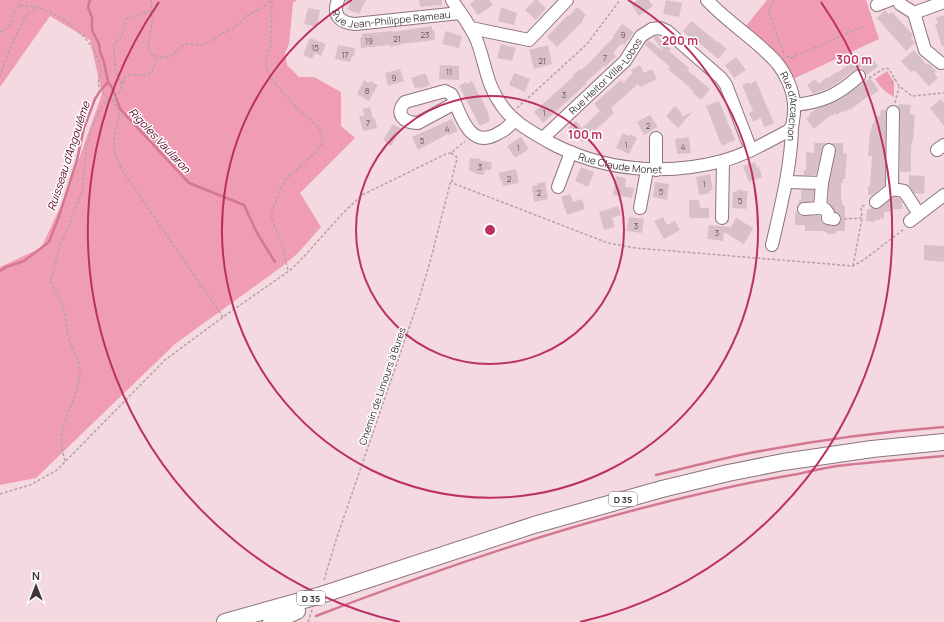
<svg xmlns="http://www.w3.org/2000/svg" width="944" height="622" viewBox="0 0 944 622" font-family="Manrope,sans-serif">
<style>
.green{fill:#f09cb3}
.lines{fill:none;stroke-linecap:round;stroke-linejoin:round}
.stream{stroke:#d37892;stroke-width:2.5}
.building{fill:#d9c0c6}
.minor-casing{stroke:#8b757a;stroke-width:14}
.major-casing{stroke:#8b757a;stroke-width:18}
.path{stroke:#b6a2a6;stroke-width:1.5;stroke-dasharray:3 2;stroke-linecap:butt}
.minor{stroke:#fff;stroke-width:12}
.major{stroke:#fff;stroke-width:16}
.ring{fill:none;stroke:#bc3065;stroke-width:2}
.labels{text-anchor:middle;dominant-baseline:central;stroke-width:3;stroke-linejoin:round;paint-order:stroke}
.number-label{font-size:8px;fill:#66585c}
.shield{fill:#fff;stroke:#797274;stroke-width:1}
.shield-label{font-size:9px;font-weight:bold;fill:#3f3538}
.street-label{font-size:10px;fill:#3f3538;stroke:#fff}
.water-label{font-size:11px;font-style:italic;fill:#5e0a2d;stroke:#fff}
.centre{fill:#bc3065;stroke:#fff;stroke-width:2}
.ring-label{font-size:12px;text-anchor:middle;font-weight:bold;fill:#bc3065;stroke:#fff;stroke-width:3;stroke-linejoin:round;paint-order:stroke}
</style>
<rect width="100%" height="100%" fill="#f4dae0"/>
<g class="green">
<polygon points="0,0 297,0 293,3 289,44 285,53 287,65 299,77 314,77 341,92 341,126 355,138 300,193 321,227 297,254 280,268 175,344 36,478 0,485 0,267 41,248 67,193 102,94 90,40 50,16 0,87"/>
<polygon points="767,0 866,0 879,39 793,79 781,57 745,27"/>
<path d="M887 71 894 82V97C885 92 880 87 875 79Z"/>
</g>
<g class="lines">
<g class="stream">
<path d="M108 82C116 91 116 101 121 110L189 183 244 205 257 233 275 262"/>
<polyline points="0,271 6,267 24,261 49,242 58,219 77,160 84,128 95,99 100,91 108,82 104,62 100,52 99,44 92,30 92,18 88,7 90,0"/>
<path d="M656 475C686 468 715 460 745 454 811 441 877 432 944 427"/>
<path d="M316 616C444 567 574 522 708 492 738 485 768 479 798 474 811 471 824 468 837 466 872 462 908 459 944 456"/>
</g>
</g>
<g class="building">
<polygon points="345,0 366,0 359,14 347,9 350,3 345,1"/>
<polygon points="419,0 442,0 442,5 420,7"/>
<polygon points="475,0 489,0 493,5 478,15 470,4"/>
<polygon points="535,0 537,0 546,8 536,20 525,10"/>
<polygon points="638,0 649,0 653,6 639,16 631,4"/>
<polygon points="666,0 682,3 679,17 663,14"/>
<polygon points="501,7 517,13 514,25 498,21"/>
<polygon points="577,7 586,15 582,20 583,21 557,47 547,37 568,15 569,16"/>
<polygon points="308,8 320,10 317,27 304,24"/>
<polygon points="885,10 889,14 892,12 913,35 911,38 915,43 906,51 877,18"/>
<polygon points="944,15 944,46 942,47 935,24 938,24 936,18"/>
<polygon points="692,21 718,43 719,42 727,49 718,59 696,40 694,42 683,31"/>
<polygon points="622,24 634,32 624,45 622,43 613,53 616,56 605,67 604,66 585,83 586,84 543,123 534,112 573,77 572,76 580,69 581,70 586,66 614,37 613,36"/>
<polygon points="432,26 432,30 434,30 435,40 400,44 400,45 390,47 390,45 361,48 360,38 362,37 361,34 393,31 393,32"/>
<polygon points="446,31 462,36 459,48 442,44"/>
<polygon points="655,36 657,36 671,49 669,51 689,68 687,70 710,89 701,100 693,93 694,92 689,87 668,69 670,67 644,44 648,40 663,51 653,37"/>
<polygon points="310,38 326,44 321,56 315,53 312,59 303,55"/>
<polygon points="501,44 516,48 512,61 497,58"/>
<polygon points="338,45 355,48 354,56 352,56 350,62 335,59"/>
<polygon points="548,45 552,64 534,69 529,50"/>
<polygon points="914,50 927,65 929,64 936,71 934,73 938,78 929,86 914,70 911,72 901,61"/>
<polygon points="863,54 869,62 872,59 878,66 867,75 861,67 854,70 833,86 813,94 807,85 815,79 819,84 827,77 828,78 836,72 837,73 855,59 856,60"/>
<polygon points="736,57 746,70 734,78 725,65"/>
<polygon points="440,65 459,66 459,80 439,79"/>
<polygon points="640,65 644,73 652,69 657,79 640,87 638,84 611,108 614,113 582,142 568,128 576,121 582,128 600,111 594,104 621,80 623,83 633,73 631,70"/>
<polygon points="400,69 404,81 388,86 385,73"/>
<polygon points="514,73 530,79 525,92 509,85"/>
<polygon points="423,74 426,74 430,85 420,89 419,87 415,88 411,78"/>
<polygon points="870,78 879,90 871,96 871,94 850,110 849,109 846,112 845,110 841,113 840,112 837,115 836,113 832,116 831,115 814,129 806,119 810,116 809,114 816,109 841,99"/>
<polygon points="364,80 369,83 370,81 378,85 369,101 357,94"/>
<polygon points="472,81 489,114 488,115 490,121 480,126 459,86 466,82 467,84"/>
<polygon points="756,81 774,123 764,127 761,118 753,122 749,113 753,111 742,85 750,82 750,84"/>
<polygon points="941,99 944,103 944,126 930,108"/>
<polygon points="719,101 735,140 722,146 706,106"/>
<polygon points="898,104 911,105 910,114 915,115 913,141 912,141 911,148 911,172 900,172 900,112"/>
<polygon points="675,106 682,113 681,114 683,116 692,112 678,128 666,116"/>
<polygon points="370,107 373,118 375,118 377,128 363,131 359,116 364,115 363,109"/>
<polygon points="881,110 886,110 885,185 872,195 868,195 868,186 870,186 872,156 868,156 870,132 871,132 872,124 874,124 874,120 877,120 877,116 880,116"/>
<polygon points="650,115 658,127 644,135 637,122"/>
<polygon points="452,119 458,131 449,135 448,134 418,150 412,137"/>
<polygon points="393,124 402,129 391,146 383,140"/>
<polygon points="623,133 629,136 630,134 637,138 629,154 616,148"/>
<polygon points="521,137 529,149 515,158 507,146"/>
<polygon points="689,137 691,153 677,154 675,139"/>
<polygon points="814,143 826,143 822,148 816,175 803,175 804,175 804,170 806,170 806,152 814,153"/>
<polygon points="832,143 843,143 843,153 846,153 847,156 845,179 843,179 843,183 841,183 841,200 842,200 842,205 844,205 845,209 845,231 836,231 836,234 827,234 827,232 823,232 823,231 805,231 805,225 795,225 795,212 797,212 800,216 820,216 822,222 827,225 836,226 841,221 841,217 839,214 835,212 831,204 828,203 829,184 836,151 836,147"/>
<polygon points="470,158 481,159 481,161 492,162 491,170 485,170 484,175 475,174 475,172 469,171"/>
<polygon points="755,162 757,168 759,167 762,177 749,182 743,166"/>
<polygon points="581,167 594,172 588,187 575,181"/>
<polygon points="516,169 519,183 503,186 502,180 500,181 499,173"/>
<polygon points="710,174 713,190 709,191 710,193 699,195 696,177"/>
<polygon points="909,175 925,176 924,194 914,193 909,186"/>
<polygon points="616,176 626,178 625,187 634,188 632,198 613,195"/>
<polygon points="545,182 548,199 534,202 532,186 538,185 537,183"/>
<polygon points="655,182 669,184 667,200 653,197"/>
<polygon points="737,190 748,191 746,209 732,208 733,192 737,192"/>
<polygon points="801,190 814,190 813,201 804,202 799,203 799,200 801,200"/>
<polygon points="570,194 573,202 582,199 585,209 567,215 561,197"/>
<polygon points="894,197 900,198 902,202 902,209 893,209 893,211 884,212 884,219 880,218 880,220 875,220 875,222 866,221 867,209 871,209 871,208 878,209"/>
<polygon points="689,200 699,200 700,208 709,208 709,218 689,218"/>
<polygon points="618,206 621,215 612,218 615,227 604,230 599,212"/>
<polygon points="629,217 644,219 642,233 626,231"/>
<polygon points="663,217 667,225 675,221 680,230 664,239 654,221"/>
<polygon points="736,218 753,228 744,244 724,232 723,241 707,239 709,225 731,227"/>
<polygon points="924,245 944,246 944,262 924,260"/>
</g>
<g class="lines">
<defs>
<g id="minor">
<path id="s1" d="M338 0C332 15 340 23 355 24L460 13"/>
<path id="s2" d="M452 0C461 14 471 26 477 41 486 65 486 84 502 106 513 122 532 132 549 142 602 171 665 176 722 161 745 155 767 142 788 131L792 126"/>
<path id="s3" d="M707 0C728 23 756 39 777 63 786 74 793 90 794 104 795 112 793 120 792 128 791 167 781 206 772 245"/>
<polyline points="899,0 900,4 914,13 944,2"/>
<polyline points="877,5 890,0"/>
<polyline points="914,13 925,50 941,63"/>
<polyline points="471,28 529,40 567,0"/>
<path d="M455 103 418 123C404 123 394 114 405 102L445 91C447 92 449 93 451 94 453 96 454 100 455 103 462 119 471 147 495 135 503 131 509 128 514 119"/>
<path d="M794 105C823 102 838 95 859 76"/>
<polyline points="893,112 892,189 904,191 919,214"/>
<path id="s4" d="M543 138 625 61 641 36 652 29 660 28 667 31 721 78 726 85 751 150"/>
<polyline points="937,150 944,145"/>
<polyline points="656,170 656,138"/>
<polyline points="786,182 822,183"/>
<polyline points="558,187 571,152"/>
<polyline points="876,202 892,189"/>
<polyline points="640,208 647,170"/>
<polyline points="820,208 825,209 828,213 828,218 834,219"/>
<polyline points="804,209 820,208 822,183 829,150"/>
<polyline points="722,218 723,161"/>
<polyline points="910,221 944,195"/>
</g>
<g id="major">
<polyline points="225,622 318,596 534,525 662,489 728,473 783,462 872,449 944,442"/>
<polyline points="271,622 297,611"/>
</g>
</defs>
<use href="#minor" class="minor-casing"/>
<use href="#major" class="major-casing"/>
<g class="path">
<polyline points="151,0 152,21 148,48 152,55 163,58 168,57 173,55 182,46 187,44 199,45 209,42 221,34 233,29 248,15 263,7 271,0"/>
<polyline points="272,0 271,44 266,60 266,67 269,75 278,87 298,109 319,128 322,135 322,143 316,152 286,179 280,189 277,200 273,208 271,217 281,242 288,270"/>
<polyline points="775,0 768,10 784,54"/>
<polyline points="20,6 20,0"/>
<path d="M152 11C143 12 135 17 126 19L122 35 114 44 115 71 122 85 121 89 113 101C126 116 114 124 114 142 114 153 118 162 123 172L223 317"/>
<path d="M0 32C19 25 8 11 20 6 49 4 87 31 98 58 107 79 86 84 112 100"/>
<polyline points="786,56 791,58 864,26"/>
<polyline points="0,77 12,43 27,14 33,10 38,9"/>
<polyline points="869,78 885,68 889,69 899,86 912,96 944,93"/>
<path d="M123 83 124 78C131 70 145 80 152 71 154 67 155 62 156 58"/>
<polyline points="890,83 895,79"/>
<polyline points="895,103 899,87"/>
<polyline points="517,108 587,44 620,0"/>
<polyline points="451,153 456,156 457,159 452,178 452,181 455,184 608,243 636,248 853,266 865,259 904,229"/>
<polyline points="844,219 862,218 861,207 865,205"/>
<polyline points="853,266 862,218"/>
<path d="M65 461C54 424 75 409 80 376 81 361 71 349 68 335 66 327 66 319 64 311 62 301 56 292 51 283V279L61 242 69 225 73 213 82 193 83 186 86 150 91 129 101 108 109 98"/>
<polyline points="0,494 30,485 57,470 165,360 223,317 289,271 299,262 343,213 362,195 446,154 451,153 465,141"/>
<polyline points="324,580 336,540 418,302 430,262 451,180"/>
<polyline points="308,622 312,610"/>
</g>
<use href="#minor" class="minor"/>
<use href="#major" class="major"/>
</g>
<g class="ring">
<circle cx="490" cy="230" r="134"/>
<path d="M628 0A268 268 0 1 1 352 0"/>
<path d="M400 622A402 402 0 0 1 159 2M821 2A402 402 0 0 1 580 622"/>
</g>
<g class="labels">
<g class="number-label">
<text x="425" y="34">23</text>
<text x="623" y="34">9</text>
<text x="397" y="38">21</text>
<text x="369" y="40">19</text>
<text x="315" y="47">15</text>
<text x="345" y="54">17</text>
<text x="605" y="57">7</text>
<text x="542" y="60">21</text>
<text x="449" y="71">11</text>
<text x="394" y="77">9</text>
<text x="367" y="90">8</text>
<text x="564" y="94">3</text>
<text x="544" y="112">1</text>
<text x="368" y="122">7</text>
<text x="648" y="125">2</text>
<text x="447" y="128">4</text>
<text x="422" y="140">5</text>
<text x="626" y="144">1</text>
<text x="683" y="146">4</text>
<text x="518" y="147">1</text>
<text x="480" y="166">3</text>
<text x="509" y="178">2</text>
<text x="704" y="183">1</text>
<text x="661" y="191">5</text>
<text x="539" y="192">2</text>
<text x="740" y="200">5</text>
<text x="636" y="225">3</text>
<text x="717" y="232">3</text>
</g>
<g class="shield">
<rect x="609" y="492" width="28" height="14" rx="3"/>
<rect x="297" y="591" width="28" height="14" rx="3"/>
</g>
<g class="shield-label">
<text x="623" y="499">D 35</text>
<text x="311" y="598">D 35</text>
</g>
<g class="street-label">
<text stroke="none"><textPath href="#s1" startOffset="71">Rue Jean-Philippe Rameau</textPath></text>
<text stroke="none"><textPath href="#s4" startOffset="88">Rue Heitor Villa-Lobos</textPath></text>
<text stroke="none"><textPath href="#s3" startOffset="141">Rue d'Arcachon</textPath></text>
<text stroke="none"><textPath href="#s2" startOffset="253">Rue Claude Monet</textPath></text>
<text transform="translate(382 386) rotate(-71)">Chemin de Limours à Bures</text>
</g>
<g class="water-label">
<text transform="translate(160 140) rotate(47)">Rigoles Vaularon</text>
<text transform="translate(68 156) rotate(-72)">Ruisseau d'Angoulême</text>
</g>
</g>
<circle cx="490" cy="230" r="6" class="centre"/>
<g class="ring-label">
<text x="680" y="45">200 m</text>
<text x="854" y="64">300 m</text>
<text x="585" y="139">100 m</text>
</g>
<g transform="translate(36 586)" stroke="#ffffff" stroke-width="3" paint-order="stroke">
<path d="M0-3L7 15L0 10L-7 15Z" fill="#3f3538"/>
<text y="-6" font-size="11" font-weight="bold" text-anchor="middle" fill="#3f3538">N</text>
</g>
</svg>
